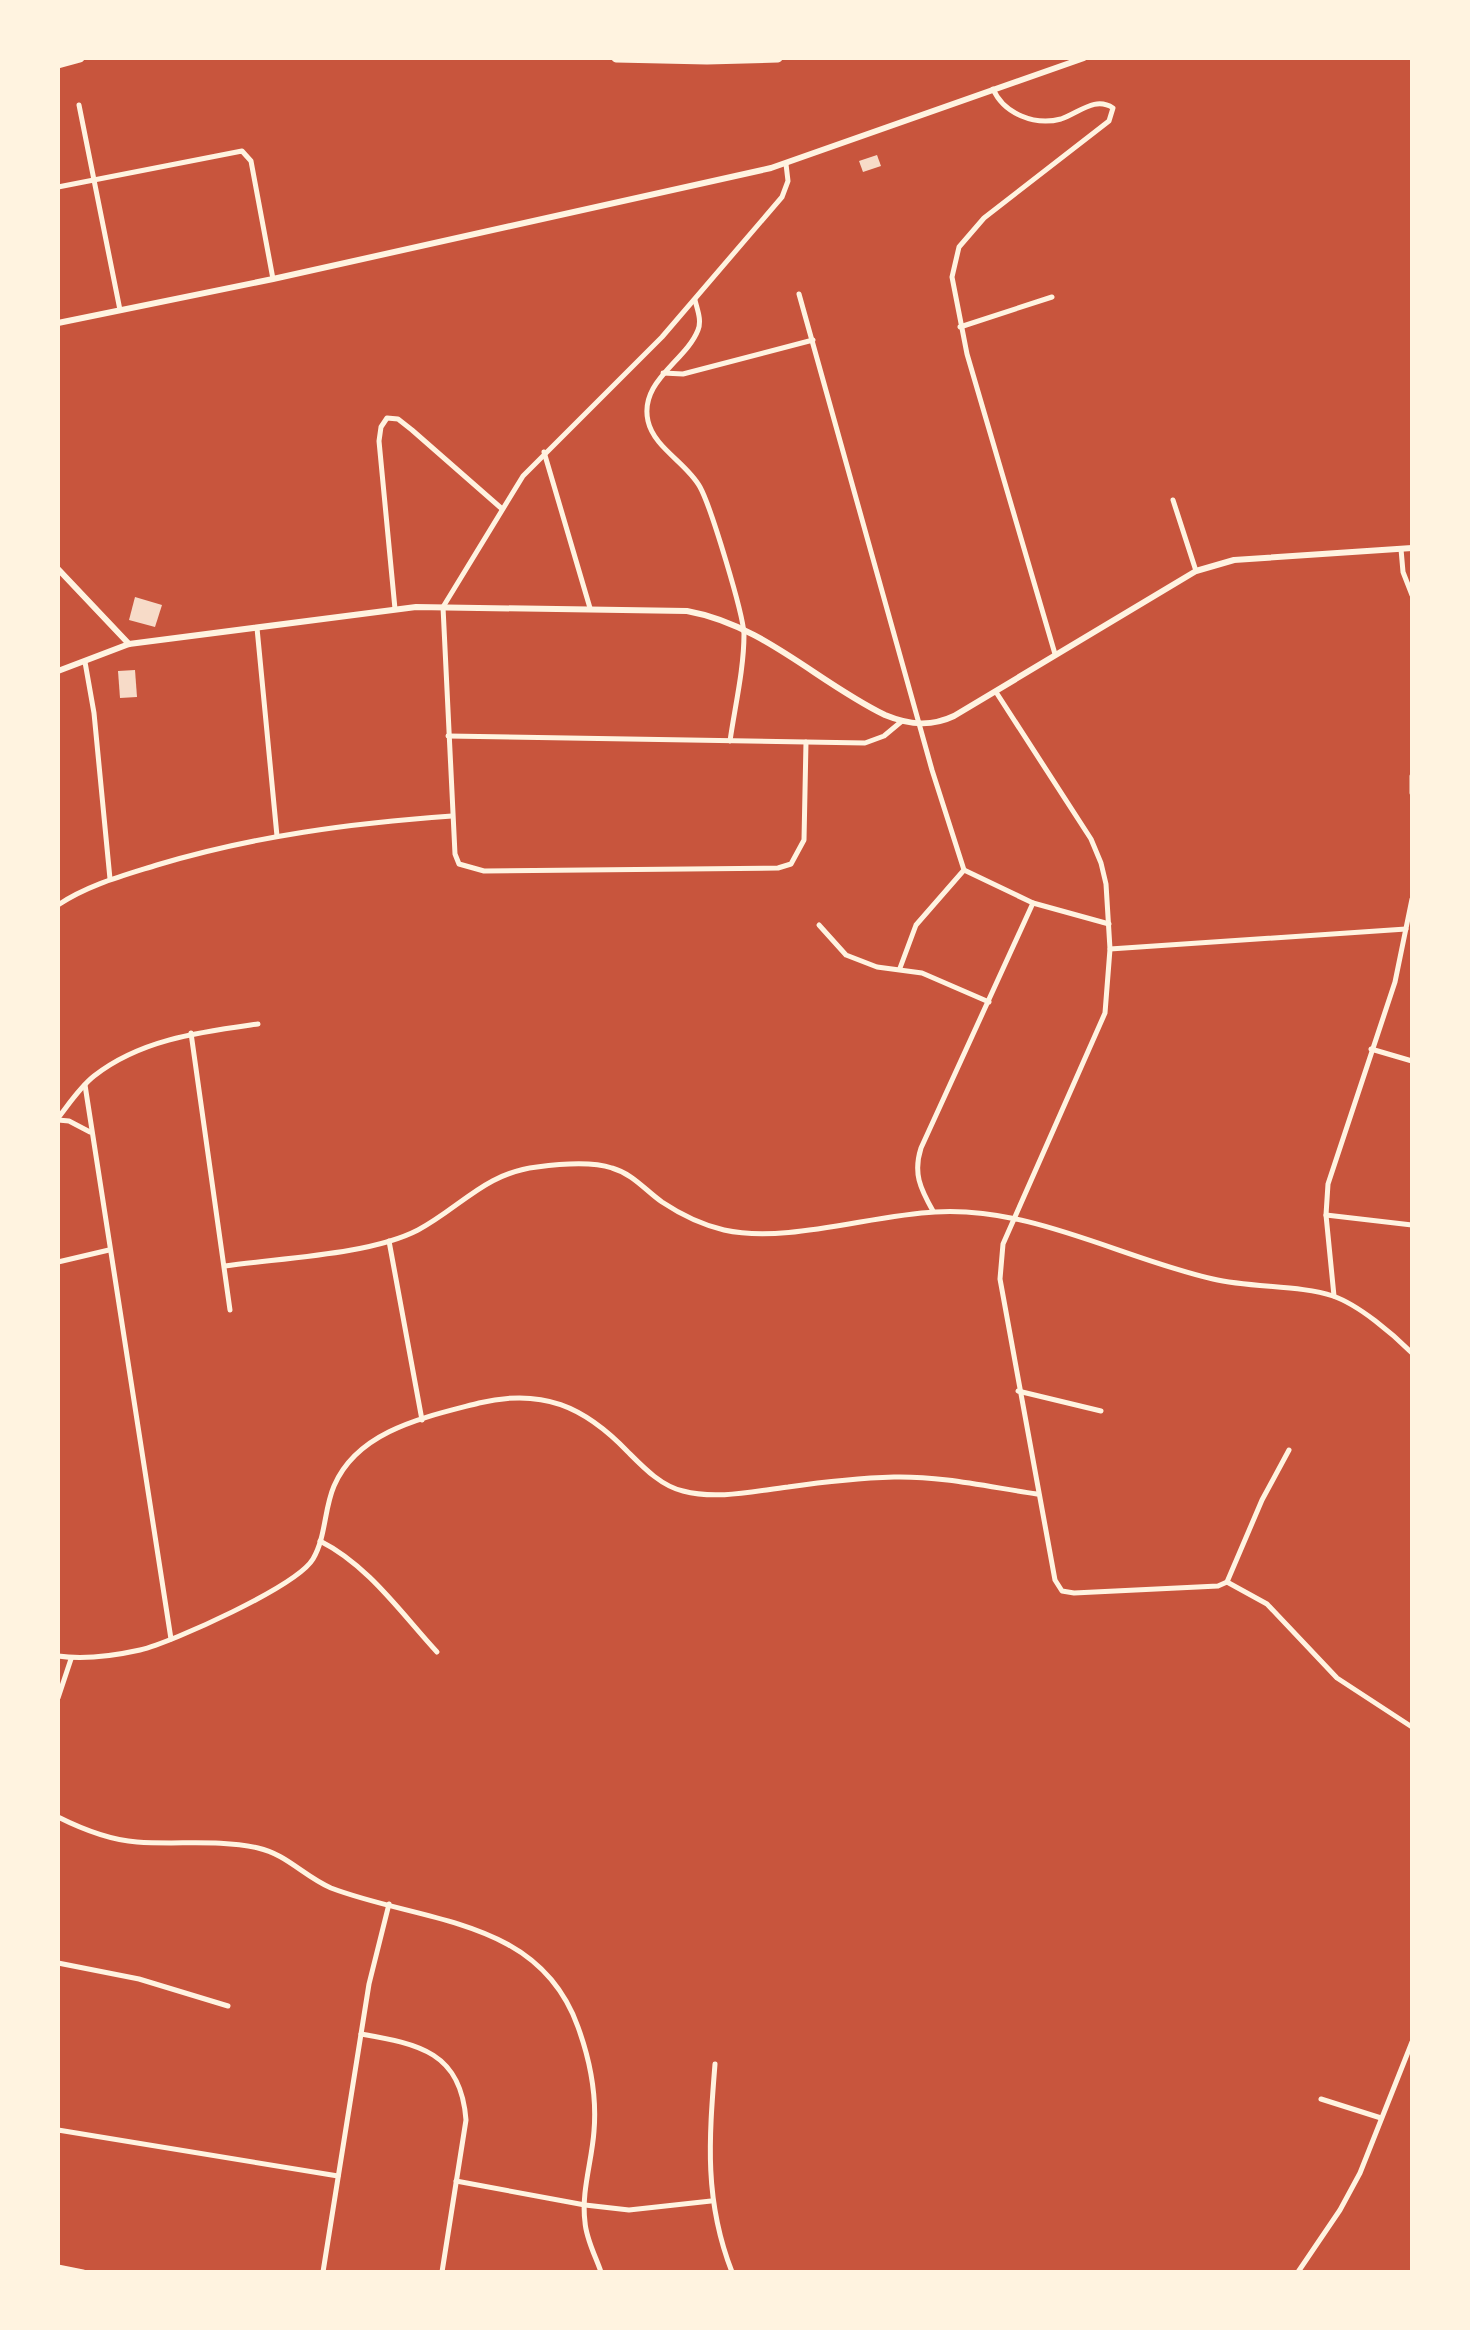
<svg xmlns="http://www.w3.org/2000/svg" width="1470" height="2330" viewBox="0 0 1470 2330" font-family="Commissioner,sans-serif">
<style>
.building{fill:#f7dbc8}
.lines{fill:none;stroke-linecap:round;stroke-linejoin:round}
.minor{stroke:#fff3e0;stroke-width:5}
.secondary{stroke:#fff3e0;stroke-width:6}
.motorway{stroke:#fff3e0;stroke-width:9}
</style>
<rect width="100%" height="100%" fill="#c8553d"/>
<g class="building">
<polygon points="877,155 881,166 863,172 859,161"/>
<polygon points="135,597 162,605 155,627 129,620"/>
<polygon points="135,670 137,697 120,698 118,671"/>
</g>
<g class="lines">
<g class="minor">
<path d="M993 89C1004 114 1035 126 1061 119 1079 113 1095 96 1113 108L1109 121 984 218 959 247 952 277 967 354 1055 654"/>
<polyline points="79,105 120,310"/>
<polyline points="786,164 788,181 782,197 662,337 523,476 443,607 455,854 459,864 484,871 778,868 791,864 804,840 806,742"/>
<polyline points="58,187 242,151 251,161 273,279"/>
<polyline points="799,294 932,770 964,870 916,925 900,968"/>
<path d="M695 300C697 309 702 320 698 330 686 361 639 381 648 421 654 448 687 463 700 487 711 507 743 613 744 634 744 669 735 706 730 741"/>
<polyline points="960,327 1052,297"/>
<polyline points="663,373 683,374 813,340"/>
<polyline points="544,452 590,608"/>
<polyline points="1173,500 1196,571"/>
<polyline points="1401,549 1403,572 1412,595"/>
<polyline points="395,609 379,441 381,427 387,418 398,419 412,430 501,508"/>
<polyline points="257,628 277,836"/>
<polyline points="85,662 94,713 110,879"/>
<polyline points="996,692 1091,839 1101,863 1106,884 1110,949 1105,1013 1003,1244 1000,1279 1055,1580 1062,1591 1074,1593 1218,1586 1227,1582 1262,1500 1289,1450"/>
<polyline points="448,736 865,743 884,736 902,721"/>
<polyline points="1412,776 1412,793"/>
<polyline points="964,870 1033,903 1109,924"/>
<path d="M58 905C88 885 122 876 157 865 254 836 352 823 452 816"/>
<polyline points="819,925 846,955 877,967 922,973 989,1002"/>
<polyline points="1110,949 1406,929"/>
<polyline points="191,1033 230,1310"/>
<polyline points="1371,1049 1412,1061"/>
<polyline points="85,1085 171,1639"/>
<path d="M58 1118C69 1104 80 1087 94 1076 141 1039 201 1032 258 1024"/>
<polyline points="58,1120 69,1121 90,1132"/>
<path d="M933 1211C920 1188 913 1173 921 1148L1033 903"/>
<polyline points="1326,1215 1412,1225"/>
<polyline points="389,1241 422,1420"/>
<polyline points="58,1262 109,1250"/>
<path d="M225 1266C280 1258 370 1255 418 1230 461 1207 485 1173 537 1167 559 1164 591 1161 612 1168 633 1174 645 1190 662 1202 680 1214 703 1225 724 1230 786 1244 871 1215 935 1212 1031 1206 1121 1258 1213 1279 1250 1288 1301 1285 1333 1296 1359 1305 1393 1334 1412 1353"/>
<polyline points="1334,1296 1326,1215 1328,1184 1395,982 1412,899"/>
<polyline points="1018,1391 1101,1411"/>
<path d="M320 1541C368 1565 401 1613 437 1652"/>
<polyline points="1227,1582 1267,1604 1337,1678 1412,1727"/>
<path d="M58 1656C85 1660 113 1656 140 1650 173 1642 297 1586 313 1559 326 1537 324 1509 334 1486 358 1430 426 1417 479 1403 542 1388 584 1406 628 1452 643 1467 661 1486 683 1491 717 1500 754 1491 788 1487 823 1482 859 1478 894 1477 942 1476 989 1487 1037 1494"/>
<polyline points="58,1698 71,1659"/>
<path d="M58 1817C82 1829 109 1840 137 1842 178 1845 218 1839 258 1848 286 1854 305 1877 331 1888 423 1923 539 1917 578 2027 590 2060 597 2095 594 2131 592 2161 581 2192 585 2222 586 2239 596 2257 601 2272"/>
<polyline points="58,1963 139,1979 228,2006"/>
<path d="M361 2034C419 2044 461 2052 466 2120L442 2272"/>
<path d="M715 2064C709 2140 704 2200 732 2272"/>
<polyline points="1321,2099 1381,2118"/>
<polyline points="58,2130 338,2176"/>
<polyline points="456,2181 585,2205 629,2210 711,2201"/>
<polyline points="58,2267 83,2272"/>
<polyline points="323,2272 369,1984 389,1904"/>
<polyline points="1298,2272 1340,2210 1360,2173 1412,2042"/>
</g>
<g class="secondary">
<polyline points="58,323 273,279 771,168 1084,58"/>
<polyline points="58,569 129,644"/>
<path d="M58 671 129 644 416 607 687 611C764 625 817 682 885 715 909 725 931 727 954 716L1196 571 1234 560 1412 548"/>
</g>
<g class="motorway">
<polyline points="616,58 707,60 778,58"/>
<polyline points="58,64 80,58"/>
</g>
</g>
<rect width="1470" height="2330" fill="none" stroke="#fff3e0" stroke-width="120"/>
</svg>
